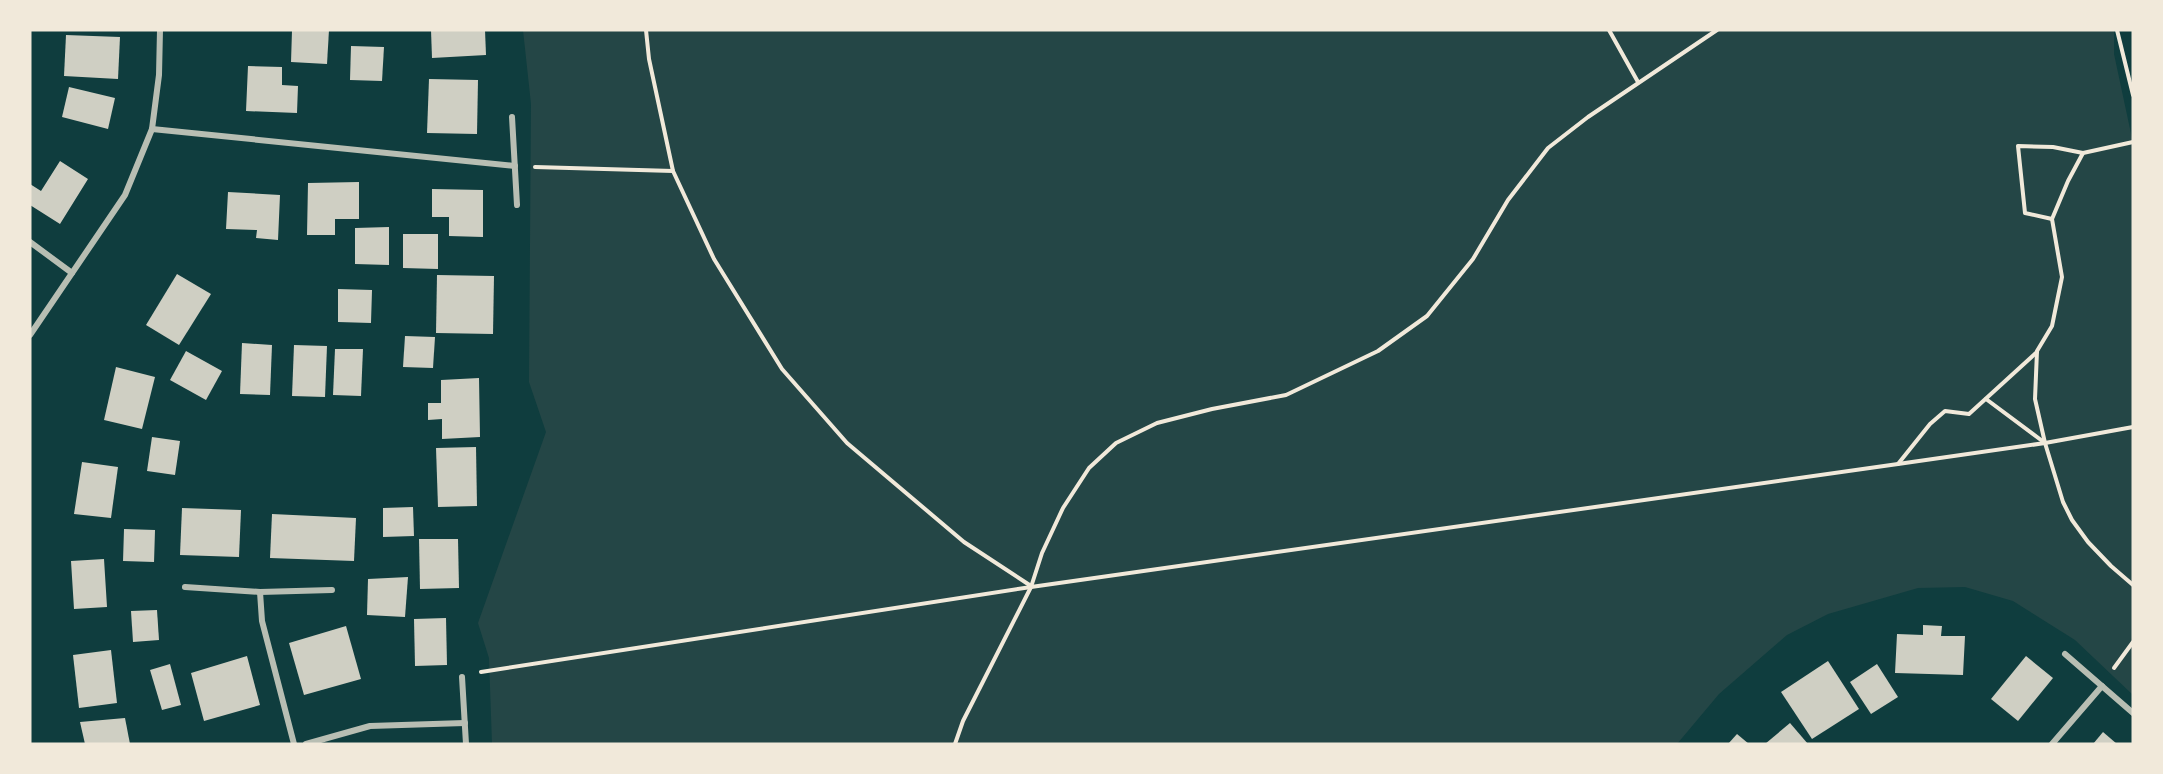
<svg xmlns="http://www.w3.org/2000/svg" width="2163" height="774" viewBox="0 0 2163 774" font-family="Manrope,sans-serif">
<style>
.green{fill:#244646}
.building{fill:#cfcfc3}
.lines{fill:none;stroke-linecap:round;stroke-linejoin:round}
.path{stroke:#f1e9da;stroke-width:4}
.minor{stroke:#b8beb3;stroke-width:6}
</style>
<rect width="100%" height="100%" fill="#0f3d3e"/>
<polygon class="green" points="523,30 2114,30 2114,54 2133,143 2133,695 2075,640 2013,601 1965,587 1918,588 1828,614 1787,635 1719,694 1677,744 492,744 489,658 478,623 546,432 529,382 531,104"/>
<g class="building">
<polygon points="292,30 329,30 327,64 291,62"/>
<polygon points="431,30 485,30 486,55 432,58"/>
<polygon points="66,35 120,37 118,79 64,76"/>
<polygon points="351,46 384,47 382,81 350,80"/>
<polygon points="248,66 282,67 282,85 298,86 297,113 246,111"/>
<polygon points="429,79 478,80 477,134 427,133"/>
<polygon points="69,87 115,98 108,129 62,117"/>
<polygon points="60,161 88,179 60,224 30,205 30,184 41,191"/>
<polygon points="359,182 359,219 335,219 335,235 307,235 308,183"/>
<polygon points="432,189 483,190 483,237 449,236 449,217 432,217"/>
<polygon points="228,192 280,195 278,240 256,238 257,230 226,229"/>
<polygon points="389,227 389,265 355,264 355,228"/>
<polygon points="403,234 438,234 438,269 403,268"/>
<polygon points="177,274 211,294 179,345 146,325"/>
<polygon points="437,275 494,276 493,334 436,333"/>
<polygon points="338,289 372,290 371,323 338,322"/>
<polygon points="405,336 435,337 433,368 403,367"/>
<polygon points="242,343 272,345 270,395 240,394"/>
<polygon points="294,345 327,346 325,397 292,396"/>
<polygon points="335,349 363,349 361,396 333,395"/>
<polygon points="186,351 222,371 206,400 170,380"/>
<polygon points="116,367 155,377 142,429 104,420"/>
<polygon points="479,378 480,437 442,439 442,419 428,420 428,403 441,403 441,380"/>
<polygon points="152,437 180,441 175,475 147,471"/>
<polygon points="476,447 477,506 438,507 436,448"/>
<polygon points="82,462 118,467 111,518 74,514"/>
<polygon points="413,507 414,536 383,537 383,508"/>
<polygon points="182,508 241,510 239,557 180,555"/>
<polygon points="272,514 356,518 354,561 270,558"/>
<polygon points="124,529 155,530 154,562 123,561"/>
<polygon points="419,539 458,539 459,588 420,589"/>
<polygon points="104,559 107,607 74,609 71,561"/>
<polygon points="408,577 405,617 367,615 368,579"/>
<polygon points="157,610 159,640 133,642 131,611"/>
<polygon points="446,618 447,665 415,666 414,619"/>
<polygon points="1923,625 1942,626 1941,636 1965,636 1963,675 1895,673 1897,634 1923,635"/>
<polygon points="346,626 361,679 304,695 289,643"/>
<polygon points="111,650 117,703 79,708 73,655"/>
<polygon points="247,656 260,705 204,721 191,673"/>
<polygon points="2026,656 2053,678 2018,721 1991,699"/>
<polygon points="1828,661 1859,709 1812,739 1781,692"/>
<polygon points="170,664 181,705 162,710 150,670"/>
<polygon points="1877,664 1898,697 1871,714 1850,682"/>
<polygon points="125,718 130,744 85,744 80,722"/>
<polygon points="1790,723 1808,744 1765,744"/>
<polygon points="2103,732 2117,744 2093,744"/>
<polygon points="1737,734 1749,744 1728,744"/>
</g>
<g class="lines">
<g class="path">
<polyline points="646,30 649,59 673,171 714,259 782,369 847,443 964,542 1031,586"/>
<polyline points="1609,30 1638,82"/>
<polyline points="2117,30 2133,95"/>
<polyline points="2133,142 2083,153 2068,181 2052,219 2062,277 2052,326 2037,351 2035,399 2045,443 2063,502 2072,520 2088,542 2111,566 2133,585"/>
<polyline points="535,167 673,171"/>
<polyline points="2052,219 2025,213 2018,146 2053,147 2083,153"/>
<polyline points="1986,399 2045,443"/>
<polyline points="1898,464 1930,424 1945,411 1969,414 2037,352"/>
<polyline points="2114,668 2133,642"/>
<polyline points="481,672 1031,587 1898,464 2045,443 2133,427"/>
<polyline points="955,744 963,721 1031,587 1042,553 1063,508 1089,468 1116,443 1157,423 1212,409 1286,395 1378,351 1427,316 1473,259 1508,200 1548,148 1588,117 1717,30"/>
</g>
<g class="minor">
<polyline points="512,117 517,205"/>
<polyline points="152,129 515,166"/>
<polyline points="30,242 72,273"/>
<polyline points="30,335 125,195 152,129 159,75 160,30"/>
<polyline points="185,587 260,592 332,590"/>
<polyline points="260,592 262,621 294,744"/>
<polyline points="2065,654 2133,713"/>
<polyline points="462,677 466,744"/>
<polyline points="306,744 370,726 465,723"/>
<polyline points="2052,744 2102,686"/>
</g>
</g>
<rect width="2163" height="774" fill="none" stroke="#f1e9da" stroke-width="63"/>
</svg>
